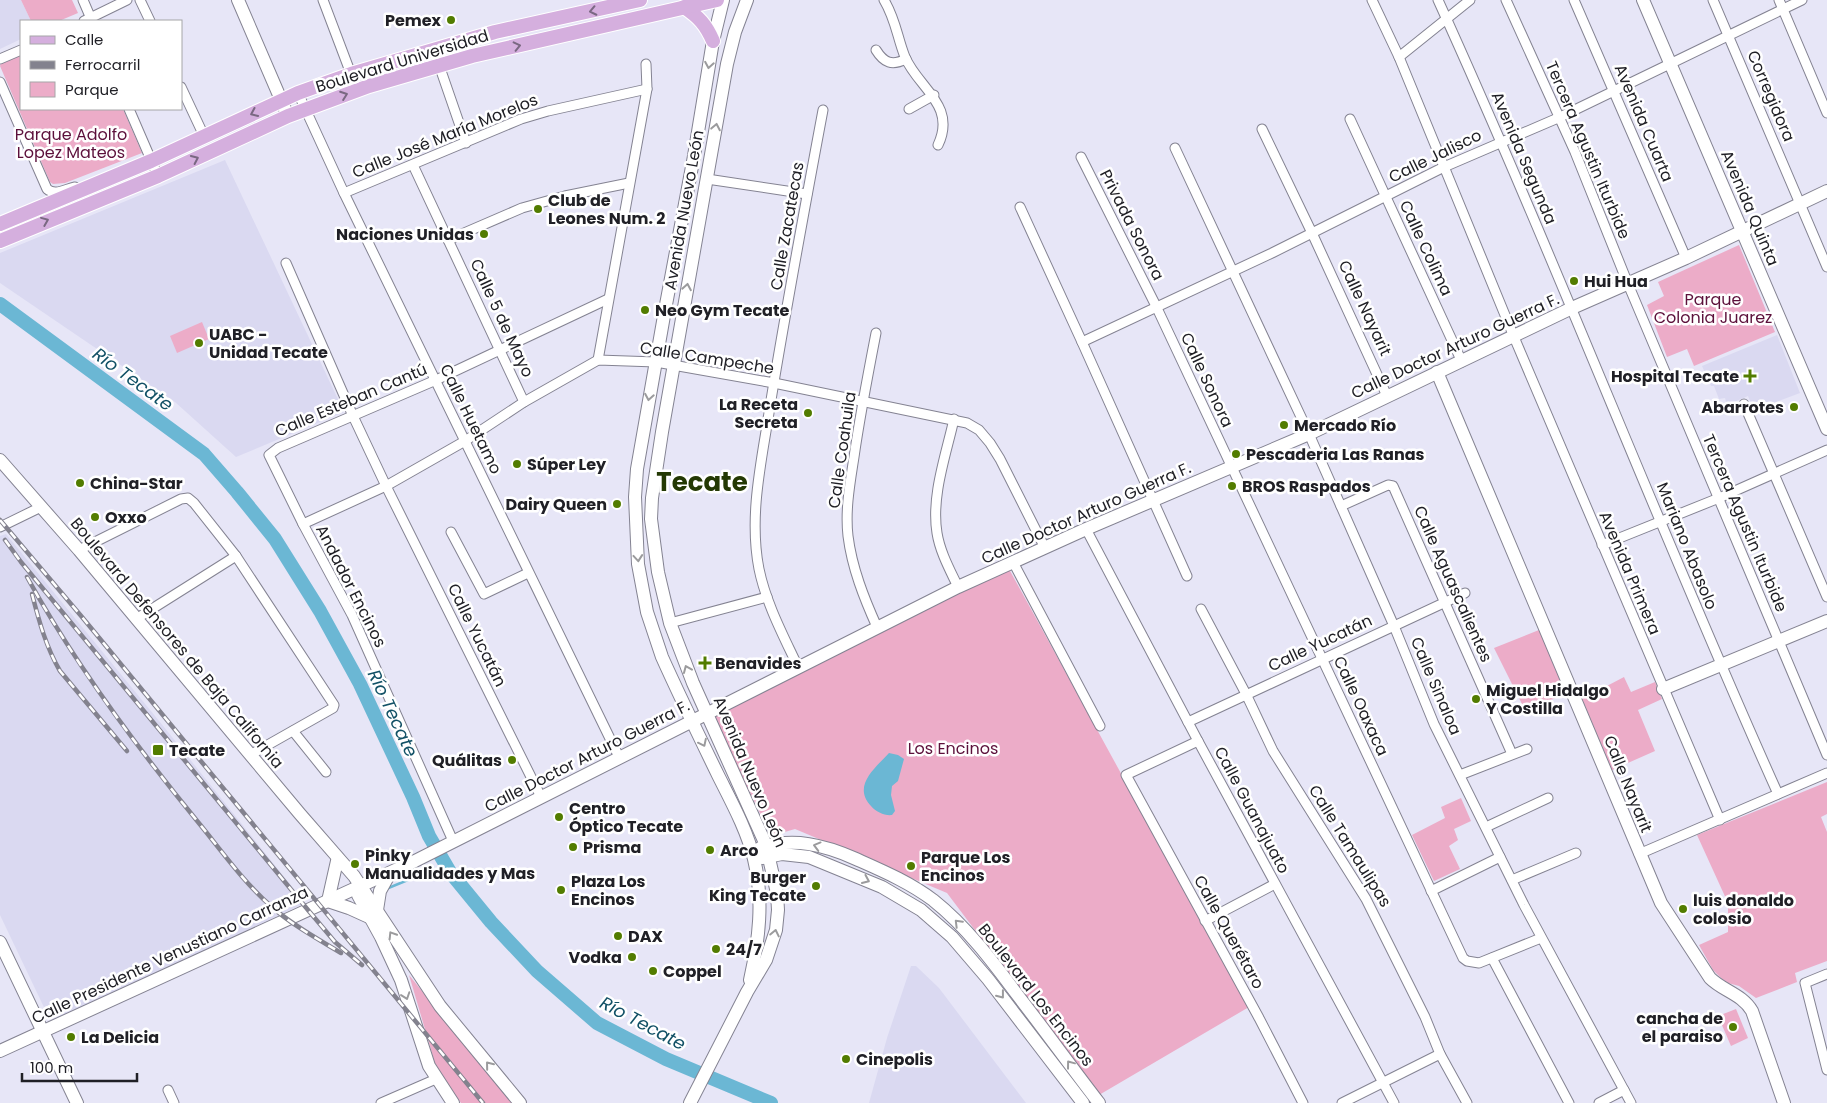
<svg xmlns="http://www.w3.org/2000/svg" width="1827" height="1103" viewBox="0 0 1827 1103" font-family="Poppins,sans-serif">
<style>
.built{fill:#dad9f1}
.green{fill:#ecacc8}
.water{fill:#6bb7d4}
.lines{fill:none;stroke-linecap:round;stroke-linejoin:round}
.stream{stroke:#6bb7d4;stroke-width:2.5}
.river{stroke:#6bb7d4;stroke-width:14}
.street-casing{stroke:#848392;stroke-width:11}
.secondary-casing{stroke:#848392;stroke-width:14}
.primary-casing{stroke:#fff;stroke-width:16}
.street{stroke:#fff;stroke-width:9}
.secondary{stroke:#fff;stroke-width:12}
.primary{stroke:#d5afde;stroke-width:14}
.rail-casing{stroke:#83828e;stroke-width:4.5}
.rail{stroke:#fff;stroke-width:2.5;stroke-dasharray:8;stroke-linecap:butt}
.oneway{stroke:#7a6882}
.oneway2{stroke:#9b9b9d}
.poi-dot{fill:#527c00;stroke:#fff;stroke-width:2}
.labels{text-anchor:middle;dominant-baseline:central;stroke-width:5;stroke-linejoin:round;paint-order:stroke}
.poi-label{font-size:16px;font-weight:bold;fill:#202026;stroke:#fff;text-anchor:start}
.street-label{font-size:16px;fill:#202026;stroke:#fff}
.park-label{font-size:16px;fill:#5c103b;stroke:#fff}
.water-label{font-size:18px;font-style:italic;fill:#125166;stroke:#fff}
.town-label{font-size:26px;font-weight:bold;fill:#243904;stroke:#fff}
</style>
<rect width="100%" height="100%" fill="#e7e6f7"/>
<g class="built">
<polygon points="0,0 21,0 31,21 21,21 21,39 0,49"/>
<polygon points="225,160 344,412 236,457 175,402 0,283 0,253"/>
<polygon points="1777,335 1800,393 1757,409 1753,401 1750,401 1748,396 1727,405 1725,398 1719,399 1714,386 1711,386 1702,366"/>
<polygon points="6,534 164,727 305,903 51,1022 0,915 0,536"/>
<polygon points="911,966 916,966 939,988 1026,1103 869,1103 887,1038"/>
</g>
<g class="green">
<polygon points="21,0 72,0 78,13 59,21 31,21"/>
<polygon points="21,54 21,109 123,109 142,153 65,183 53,184 50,182 0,66 1,63"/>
<polygon points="1739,245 1775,332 1694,366 1687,349 1667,357 1647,305 1664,296 1658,282"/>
<polygon points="202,322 209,339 177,353 170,336"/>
<polygon points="1009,569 1249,1007 1099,1095 947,893 795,829 771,836 712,714"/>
<polygon points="1539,630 1566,694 1525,710 1494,648"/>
<polygon points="1624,677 1631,692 1655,682 1662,699 1638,710 1655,751 1612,770 1582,699"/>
<polygon points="1827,782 1827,814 1821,817 1827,832 1827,961 1795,973 1797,982 1756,998 1739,986 1728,983 1721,978 1713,970 1699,945 1728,932 1728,903 1697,835"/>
<polygon points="1461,798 1471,821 1454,829 1458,840 1449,846 1460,869 1434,881 1412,835 1445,818 1441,807"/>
<polygon points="409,975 513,1103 461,1103 437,1070"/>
<polygon points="1736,1009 1748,1038 1731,1046 1718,1016"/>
</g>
<path class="water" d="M889 753 898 755 904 759 898 781 892 786 891 795 895 811 892 815C885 816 876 812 871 806 852 786 875 768 889 753Z"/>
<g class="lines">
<g class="stream">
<polyline points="426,873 447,866"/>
<polyline points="386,889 420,875"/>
</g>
<polyline class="river" points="0,304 204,454 237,492 275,539 320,611 360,684 413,797 429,836 450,872 491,922 537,971 597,1023 666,1059 771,1103"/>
<defs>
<g id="street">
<polyline points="83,0 92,21"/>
<polyline points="140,0 150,21"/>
<polyline points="323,0 351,74"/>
<path d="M884 0C896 20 897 37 905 57 918 88 957 105 938 145"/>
<polyline points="1372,0 1399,57 1514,337 1720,820"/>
<path d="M1438 0C1557 262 1660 532 1778 794"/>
<polyline points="1506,0 1575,152 1628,284 1827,755"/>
<polyline points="1574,0 1686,258"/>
<polyline points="1713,0 1827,267"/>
<polyline points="1779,0 1827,113"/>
<polyline points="84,21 127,0"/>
<path d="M876 50C884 63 892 66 906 59"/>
<polyline points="1399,57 1470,0"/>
<polyline points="0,59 21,50"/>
<polyline points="439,65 466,143"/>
<path d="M0 82 47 189C55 196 65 189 75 187"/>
<polyline points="181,87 204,136"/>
<polyline points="298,93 344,193 619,757"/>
<polyline points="129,109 158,176"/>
<polyline points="909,109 934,95"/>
<polyline points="1350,119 1462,362"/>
<polyline points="1262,129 1312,233 1387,396"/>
<polyline points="1175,148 1309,434 1394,626 1434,724 1524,905 1631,1103"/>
<polyline points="1081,157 1156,306 1463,958 1467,961 1479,963 1541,938"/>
<polyline points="413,165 524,402"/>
<polyline points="707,179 807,194"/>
<polyline points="344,193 521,119 548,111 647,89"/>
<polyline points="1020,207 1082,342 1187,576"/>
<polyline points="448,240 522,208 565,196 629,183"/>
<polyline points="286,263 353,416 386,486 541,797"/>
<path d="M876 333C868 374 860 415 854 457 850 483 845 510 848 536 852 568 864 598 877 627"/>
<polyline points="1082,342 1272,253 1444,167 1558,118 1802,0"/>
<polyline points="598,360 647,89 646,64"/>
<polyline points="1744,404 1827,597"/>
<path d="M954 419C946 455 931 496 937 533 940 552 950 570 958 587"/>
<polyline points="1341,506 1388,485 1393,486 1512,754"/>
<polyline points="303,524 386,486 465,441 524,402 598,360 656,362 774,383 967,423 979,430 990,443 1000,459 1045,548"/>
<polyline points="0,527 41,507"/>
<polyline points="1086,529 1198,741 1394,1103"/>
<polyline points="451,532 484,594 528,573"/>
<polyline points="1602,545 1719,498 1827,450"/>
<polyline points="79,550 181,499 188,498 194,503 236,556 334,705 333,708 250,755"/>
<polyline points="1013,562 1100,726"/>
<polyline points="1201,609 1246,694 1273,751 1366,899 1425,1017 1440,1054 1467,1103"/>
<polyline points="136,619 236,556"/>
<polyline points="670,623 767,597"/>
<path d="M798 667C783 635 766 603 759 569 748 513 763 455 771 400 787 303 805 206 823 110"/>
<polyline points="1188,722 1465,593"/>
<polyline points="293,731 326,772"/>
<polyline points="1198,741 1126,775 1259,1018 1303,1103"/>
<polyline points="1460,775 1527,749"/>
<polyline points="1486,827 1548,798"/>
<polyline points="453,841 352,615 303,524 269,455 278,448 436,380 608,299"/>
<polyline points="1639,854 1827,773"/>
<polyline points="1512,880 1576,853"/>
<polyline points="1431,891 1500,857"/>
<polyline points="1205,921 1275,884"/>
<polyline points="1492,958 1569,1103"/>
<polyline points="1827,974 1805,983 1827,1070"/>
<polyline points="168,1090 174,1103"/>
<polyline points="381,1103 436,1079"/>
<polyline points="1342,1103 1440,1054"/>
<polyline points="1599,1103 1624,1090"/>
</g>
<g id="secondary">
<polyline points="238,0 288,116"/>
<path d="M723 0 713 41 694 156 665 310 637 469 635 497 638 564 647 612 662 657C680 697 699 736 718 775 731 801 747 830 754 859 764 900 759 940 750 980"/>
<polyline points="1643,0 1827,429"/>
<path d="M1437 372 1661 903 1710 978C1723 991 1742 994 1752 1011L1784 1103"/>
<polyline points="0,460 79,550 300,814 354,876 440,1006 520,1103"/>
<polyline points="1663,689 1827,621"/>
<path d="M760 848C793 837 825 845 856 859 883 871 909 882 933 900 967 927 993 962 1019 997 1046 1032 1072 1068 1099 1103"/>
<polyline points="762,858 782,854 809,857 882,887 921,910 952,937 988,979 1083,1103"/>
<polyline points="358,895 381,937 401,980 429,1066 453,1103"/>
<polyline points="328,901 349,908 371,918"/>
<polyline points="328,901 337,861"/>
<polyline points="377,910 380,891 390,873"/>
<polyline points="0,942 77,1103"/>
<polyline points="0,1051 415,861 958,587 1086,529 1309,434 1572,308 1686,258 1827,191"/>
<polyline points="690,1103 747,992 766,960 776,930 778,910 777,893 766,845 693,683 670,623 658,572 651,519 652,498 662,432 727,64 735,32 747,0"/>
</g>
<g id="primary">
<path d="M684 7C699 17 706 25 713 41"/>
<polyline points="0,224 151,161 298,93 351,74 495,32 640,0"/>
<polyline points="0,241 158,176 288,116 369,86 472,56 717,0"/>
</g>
</defs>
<use href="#street" class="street-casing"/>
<use href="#secondary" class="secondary-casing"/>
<use href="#primary" class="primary-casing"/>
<use href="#street" class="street"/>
<use href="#secondary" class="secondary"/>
<use href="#primary" class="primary"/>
<defs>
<g id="rail">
<polyline points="0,520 82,617 483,1103"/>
<polyline points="5,540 21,562 308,910 335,942 362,965"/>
<path d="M27 577C75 664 135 745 198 822 221 850 244 883 272 907 292 925 318 939 341 953"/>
<path d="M32 594C39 621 46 647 60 671L127 751"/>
</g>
</defs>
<use href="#rail" class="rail-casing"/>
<use href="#rail" class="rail"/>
</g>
<defs><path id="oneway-chevron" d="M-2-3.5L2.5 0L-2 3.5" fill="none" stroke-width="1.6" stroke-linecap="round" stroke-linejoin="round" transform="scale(1.25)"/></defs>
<g class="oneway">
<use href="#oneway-chevron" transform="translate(593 11) rotate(168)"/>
<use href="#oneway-chevron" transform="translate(517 46) rotate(-13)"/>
<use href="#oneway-chevron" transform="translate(344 95) rotate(-20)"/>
<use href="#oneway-chevron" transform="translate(254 113) rotate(156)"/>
<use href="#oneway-chevron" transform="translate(195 159) rotate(-25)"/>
<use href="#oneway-chevron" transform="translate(45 221) rotate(-22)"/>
</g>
<g class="oneway2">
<use href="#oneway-chevron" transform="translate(709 65) rotate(100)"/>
<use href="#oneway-chevron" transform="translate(716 127) rotate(-79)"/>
<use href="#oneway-chevron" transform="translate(687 287) rotate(-80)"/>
<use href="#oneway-chevron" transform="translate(649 397) rotate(100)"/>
<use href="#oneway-chevron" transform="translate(638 558) rotate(85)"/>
<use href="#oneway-chevron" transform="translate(687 669) rotate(-113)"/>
<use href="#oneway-chevron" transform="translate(703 743) rotate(64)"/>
<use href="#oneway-chevron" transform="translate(817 846) rotate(-165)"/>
<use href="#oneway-chevron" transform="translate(866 880) rotate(24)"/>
<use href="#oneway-chevron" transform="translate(958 923) rotate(-135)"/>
<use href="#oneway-chevron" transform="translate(775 933) rotate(-78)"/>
<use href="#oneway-chevron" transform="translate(392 935) rotate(-122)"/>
<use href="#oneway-chevron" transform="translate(1001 995) rotate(52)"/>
<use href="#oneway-chevron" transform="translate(406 996) rotate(71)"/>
<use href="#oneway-chevron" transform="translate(1070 1064) rotate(-127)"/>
<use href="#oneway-chevron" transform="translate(489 1065) rotate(-129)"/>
</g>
<g class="poi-dot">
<circle cx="451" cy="20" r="5"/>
<circle cx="538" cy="209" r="5"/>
<circle cx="484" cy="234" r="5"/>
<circle cx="1574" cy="281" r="5"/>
<circle cx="645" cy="310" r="5"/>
<circle cx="199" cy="343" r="5"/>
<path d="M1747.5 368.5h5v5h5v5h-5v5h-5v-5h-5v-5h5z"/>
<circle cx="1794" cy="407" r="5"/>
<circle cx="808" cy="413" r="5"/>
<circle cx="1284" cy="425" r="5"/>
<circle cx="1236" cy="454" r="5"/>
<circle cx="517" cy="464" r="5"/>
<circle cx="80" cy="483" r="5"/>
<circle cx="1232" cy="486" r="5"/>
<circle cx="617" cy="504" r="5"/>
<circle cx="95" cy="517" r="5"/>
<path d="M702.5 655.5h5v5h5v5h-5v5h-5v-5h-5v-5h5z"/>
<circle cx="1476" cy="699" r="5"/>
<rect x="152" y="744" width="12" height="12" rx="2.5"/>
<circle cx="512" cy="760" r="5"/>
<circle cx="559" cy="817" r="5"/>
<circle cx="573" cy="847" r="5"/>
<circle cx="710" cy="850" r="5"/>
<circle cx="355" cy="864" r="5"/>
<circle cx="911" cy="866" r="5"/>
<circle cx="816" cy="886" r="5"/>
<circle cx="561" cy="890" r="5"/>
<circle cx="1683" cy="909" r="5"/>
<circle cx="618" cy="936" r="5"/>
<circle cx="716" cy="949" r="5"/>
<circle cx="632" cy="957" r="5"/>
<circle cx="653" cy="971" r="5"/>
<circle cx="1733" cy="1027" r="5"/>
<circle cx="71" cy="1037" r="5"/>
<circle cx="846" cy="1059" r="5"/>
</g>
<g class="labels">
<g class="poi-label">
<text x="441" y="20" text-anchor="end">Pemex</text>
<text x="548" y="200">Club de<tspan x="548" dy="18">Leones Num. 2</tspan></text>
<text x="474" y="234" text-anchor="end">Naciones Unidas</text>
<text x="1584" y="281">Hui Hua</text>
<text x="655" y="310">Neo Gym Tecate</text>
<text x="209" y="334">UABC -<tspan x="209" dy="18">Unidad Tecate</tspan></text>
<text x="1739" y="376" text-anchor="end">Hospital Tecate</text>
<text x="798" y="404" text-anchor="end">La Receta<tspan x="798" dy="18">Secreta</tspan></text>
<text x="1784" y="407" text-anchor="end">Abarrotes</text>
<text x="1294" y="425">Mercado Río</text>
<text x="1246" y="454">Pescaderia Las Ranas</text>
<text x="527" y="464">Súper Ley</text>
<text x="90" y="483">China-Star</text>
<text x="1242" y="486">BROS Raspados</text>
<text x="607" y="504" text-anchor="end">Dairy Queen</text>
<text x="105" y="517">Oxxo</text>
<text x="715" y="663">Benavides</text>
<text x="1486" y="690">Miguel Hidalgo<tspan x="1486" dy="18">Y Costilla</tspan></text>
<text x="169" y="750">Tecate</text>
<text x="502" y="760" text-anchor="end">Quálitas</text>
<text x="569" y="808">Centro<tspan x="569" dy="18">Óptico Tecate</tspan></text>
<text x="583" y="847">Prisma</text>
<text x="720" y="850">Arco</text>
<text x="365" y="855">Pinky<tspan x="365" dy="18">Manualidades y Mas</tspan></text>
<text x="921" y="857">Parque Los<tspan x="921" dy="18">Encinos</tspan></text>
<text x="806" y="877" text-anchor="end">Burger<tspan x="806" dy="18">King Tecate</tspan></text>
<text x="571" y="881">Plaza Los<tspan x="571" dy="18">Encinos</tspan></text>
<text x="1693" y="900">luis donaldo<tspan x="1693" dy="18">colosio</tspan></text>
<text x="628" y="936">DAX</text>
<text x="726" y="949">24/7</text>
<text x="622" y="957" text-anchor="end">Vodka</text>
<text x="663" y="971">Coppel</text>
<text x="1723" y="1018" text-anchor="end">cancha de<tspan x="1723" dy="18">el paraiso</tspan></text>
<text x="81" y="1037">La Delicia</text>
<text x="856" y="1059">Cinepolis</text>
</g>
<g class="street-label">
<text transform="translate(402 61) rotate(-17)">Boulevard Universidad</text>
<text transform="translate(1771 96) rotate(67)">Corregidora</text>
<text transform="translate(1644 123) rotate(67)">Avenida Cuarta</text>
<text transform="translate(445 136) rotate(-22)">Calle José María Morelos</text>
<text transform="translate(1588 150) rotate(67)">Tercera Agustin Iturbide</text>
<text transform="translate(1435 156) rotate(-26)">Calle Jalisco</text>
<text transform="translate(1524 158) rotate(67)">Avenida Segunda</text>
<text transform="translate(1750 208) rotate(67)">Avenida Quinta</text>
<text transform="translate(684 210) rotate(-80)">Avenida Nuevo León</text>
<text transform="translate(1132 225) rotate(63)">Privada Sonora</text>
<text transform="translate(787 226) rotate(-80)">Calle Zacatecas</text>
<text transform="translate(1426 248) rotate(65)">Calle Colima</text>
<text transform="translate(1365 308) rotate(65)">Calle Nayarit</text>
<text transform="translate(502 318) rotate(65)">Calle 5 de Mayo</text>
<text transform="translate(1455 346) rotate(-25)">Calle Doctor Arturo Guerra F.</text>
<text transform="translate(707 358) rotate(9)">Calle Campeche</text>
<text transform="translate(1207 380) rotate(65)">Calle Sonora</text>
<text transform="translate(351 400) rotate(-23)">Calle Esteban Cantú</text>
<text transform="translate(471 419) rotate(64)">Calle Huetamo</text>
<text transform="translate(842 450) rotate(-82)">Calle Coahuila</text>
<text transform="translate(1086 513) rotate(-24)">Calle Doctor Arturo Guerra F.</text>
<text transform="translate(1745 523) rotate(67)">Tercera Agustin Iturbide</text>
<text transform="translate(1687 546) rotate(68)">Mariano Abasolo</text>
<text transform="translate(1630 573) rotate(67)">Avenida Primera</text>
<text transform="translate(1453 584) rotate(66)">Calle Aguascalientes</text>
<text transform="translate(351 586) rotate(63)">Andador Encinos</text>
<text transform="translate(477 635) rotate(64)">Calle Yucatán</text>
<text transform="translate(177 643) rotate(50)">Boulevard Defensores de Baja California</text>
<text transform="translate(1320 643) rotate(-25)">Calle Yucatán</text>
<text transform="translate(1436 686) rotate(67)">Calle Sinaloa</text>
<text transform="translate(1361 706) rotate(65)">Calle Oaxaca</text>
<text transform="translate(587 756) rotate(-27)">Calle Doctor Arturo Guerra F.</text>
<text transform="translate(750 772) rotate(67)">Avenida Nuevo León</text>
<text transform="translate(1628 784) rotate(68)">Calle Nayarit</text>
<text transform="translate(1252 810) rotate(62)">Calle Guanajuato</text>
<text transform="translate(1350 846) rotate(58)">Calle Tamaulipas</text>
<text transform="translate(1229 932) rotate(61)">Calle Querétaro</text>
<text transform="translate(170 955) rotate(-25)">Calle Presidente Venustiano Carranza</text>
<text transform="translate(1036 995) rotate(52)">Boulevard Los Encinos</text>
</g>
<g class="park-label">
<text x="71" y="134">Parque Adolfo<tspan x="71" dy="18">Lopez Mateos</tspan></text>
<text x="1713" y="299">Parque<tspan x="1713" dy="18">Colonia Juarez</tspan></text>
<text x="953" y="748">Los Encinos</text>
</g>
<g class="water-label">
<text transform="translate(133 379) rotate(36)">Río Tecate</text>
<text transform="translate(393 713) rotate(65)">Río Tecate</text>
<text transform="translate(643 1023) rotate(28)">Río Tecate</text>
</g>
<g class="town-label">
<text x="702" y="482">Tecate</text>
</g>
</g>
<rect x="20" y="20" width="162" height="90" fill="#ffffff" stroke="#a6a6a8"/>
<rect x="30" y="36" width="25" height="8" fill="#d5afde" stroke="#a6a6a8"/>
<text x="65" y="45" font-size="15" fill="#202026">Calle</text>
<rect x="30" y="61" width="25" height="8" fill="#83828e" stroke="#a6a6a8"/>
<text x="65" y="70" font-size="15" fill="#202026">Ferrocarril</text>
<rect x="30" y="82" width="25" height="15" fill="#ecacc8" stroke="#a6a6a8"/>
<text x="65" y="95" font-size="15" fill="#202026">Parque</text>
<path d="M22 1073v8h115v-8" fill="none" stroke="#202026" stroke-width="2.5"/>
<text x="30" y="1073" font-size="15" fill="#202026" stroke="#ffffff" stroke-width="4" paint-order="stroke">100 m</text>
</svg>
